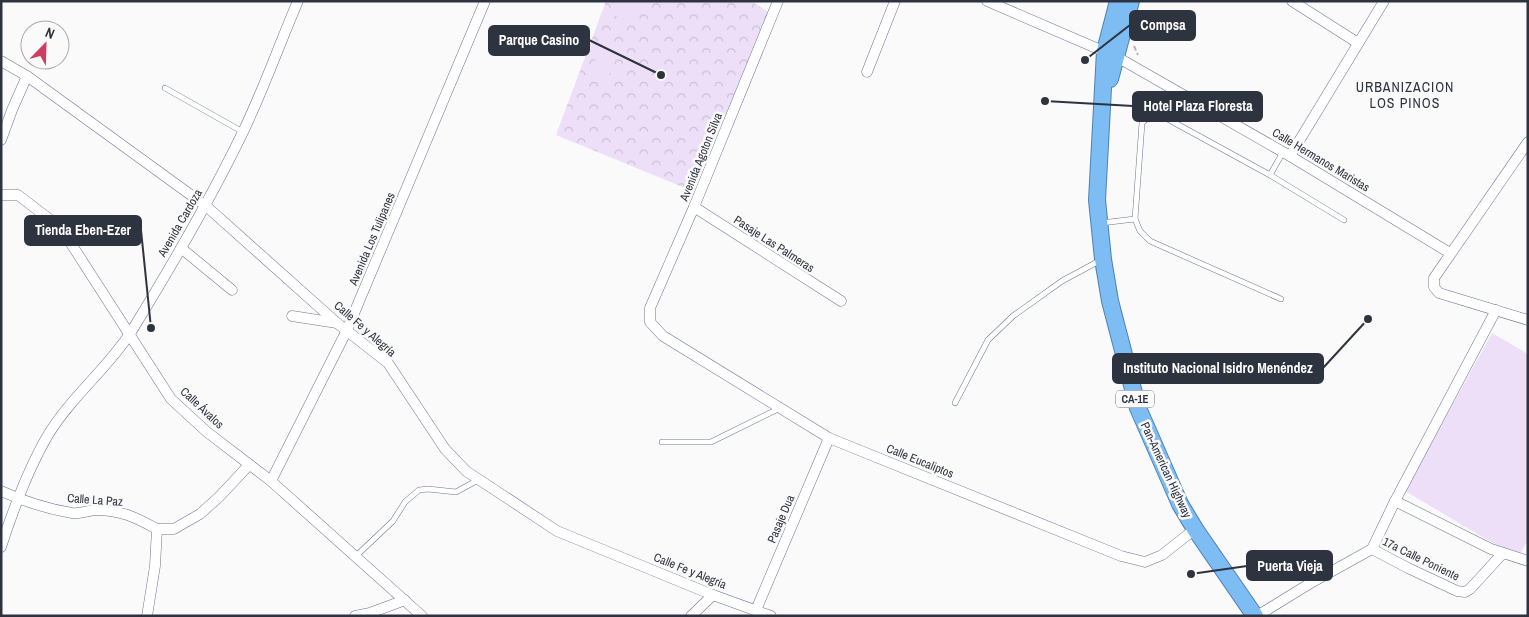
<svg xmlns="http://www.w3.org/2000/svg" width="1529" height="617" viewBox="0 0 1529 617" font-family="'Archivo Narrow',sans-serif">
<style>
.park{fill:url(#park-crowns)}
.garden{fill:#ecdff7}
.lines{fill:none;stroke-linecap:round;stroke-linejoin:round}
.service-casing{stroke:#697491;stroke-width:6}
.minor-casing{stroke:#697491;stroke-width:11}
.trunk-casing{stroke:#4d82b4;stroke-width:18}
.path{stroke:#b5b6bb;stroke-width:2;stroke-dasharray:5 2.5;stroke-linecap:butt}
.service{stroke:#fff;stroke-width:5}
.minor{stroke:#fff;stroke-width:10}
.trunk{stroke:#7ebcf4;stroke-width:16}
.labels{text-anchor:middle;dominant-baseline:central;stroke-width:5;stroke-linejoin:round;paint-order:stroke}
.shield{fill:#fafafa;stroke:#6b6f78;stroke-width:1}
.shield-label{font-size:11px;font-weight:bold;fill:#2e3340}
.street-label{font-size:12px;fill:#2e3340;stroke:#fafafa}
.neighbourhood-label{font-size:14px;letter-spacing:1px;fill:#2e3340;stroke:#fafafa}
.leader{fill:none;stroke:#2e3340;stroke-width:2}
.callout-dot{fill:#2e3340;stroke:#fafafa;stroke-width:2}
.callout{fill:#2e3340;stroke:#2e3340;stroke-width:2}
.callout-label{font-size:14px;text-anchor:middle;font-weight:bold;fill:#fff}
</style>
<defs>
<pattern id="park-crowns" width="20" height="18" patternUnits="userSpaceOnUse" patternTransform="scale(1.25)"><rect width="20" height="18" fill="#ecdff7"/><path d="M2 6a3 3 0 1 1 6 0M12 15a3 3 0 1 1 6 0" fill="none" stroke="#cbc0d5"/></pattern>
</defs>
<rect width="100%" height="100%" fill="#fafafa"/>
<polygon class="park" points="606,1 751,1 773,15 690,190 556,135"/>
<g class="garden">
<polygon points="620,1 640,1 631,23 614,15"/>
<polygon points="604,38 621,46 605,85 588,77"/>
<polygon points="1492,333 1528,354 1528,540 1518,558 1405,491"/>
</g>
<g class="lines">
<defs>
<g id="service">
<polyline points="165,88 243,132"/>
<polyline points="1270,175 1283,152"/>
<polyline points="1101,223 1135,219"/>
<polyline points="1281,299 1150,241 1140,231 1135,219 1142,123 1152,114 1164,117 1270,175 1344,220"/>
<polyline points="955,403 988,340 1013,316 1062,281 1101,260"/>
<polyline points="662,442 711,442 780,408"/>
<polyline points="356,556 393,521 405,502 419,490 428,489 456,492 478,480"/>
</g>
<g id="minor">
<polyline points="778,1 694,207 650,308 650,322 663,336 829,438 1121,556 1145,562 1162,555 1195,529"/>
<polyline points="987,1 1117,57 1290,156 1450,253"/>
<polyline points="1292,1 1358,43"/>
<polyline points="1,61 27,76 206,206 337,323 388,363 445,449 466,471 557,531 713,595 771,616"/>
<polyline points="867,72 895,1"/>
<polyline points="1,140 12,110 27,76"/>
<polyline points="1528,142 1434,278 1434,287 1439,293 1528,320"/>
<polyline points="1290,156 1384,1"/>
<polyline points="1,195 18,195 61,228 171,399 207,432 271,481 422,616"/>
<polyline points="694,207 841,301"/>
<polyline points="181,248 232,290"/>
<polyline points="292,316 337,323"/>
<polyline points="271,481 347,330 485,1"/>
<path d="M1 491C23 501 48 509 72 513 79 514 87 511 95 510 121 510 135 517 157 529L155 566 147 616"/>
<polyline points="1395,501 1491,549 1528,561"/>
<polyline points="157,529 174,529 200,514 219,497 249,465"/>
<path d="M1 547C13 510 28 469 48 435 71 397 107 369 131 332 171 267 209 202 242 134 263 91 279 45 298 1"/>
<polyline points="1372,549 1408,568 1457,591 1465,592 1470,589 1503,553"/>
<polyline points="756,610 829,438"/>
<polyline points="355,616 370,613 405,600"/>
<polyline points="691,616 713,595"/>
<polyline points="1257,616 1309,584 1372,549 1395,501 1496,310"/>
</g>
<g id="trunk">
<polyline points="1118,1 1105,51 1097,200 1103,259 1110,301 1138,408 1180,504 1195,529 1255,616"/>
<polyline points="1110,79 1131,1"/>
</g>
</defs>
<use href="#service" class="service-casing"/>
<use href="#minor" class="minor-casing"/>
<use href="#trunk" class="trunk-casing"/>
<polyline class="path" points="1134,46 1138,55"/>
<use href="#service" class="service"/>
<use href="#minor" class="minor"/>
<use href="#trunk" class="trunk"/>
</g>
<g class="labels">
<rect class="shield" x="1116" y="390.5" width="38" height="17" rx="4"/>
<g class="shield-label">
<text x="1135" y="399">CA-1E</text>
</g>
<g class="street-label">
<text transform="translate(701 157) rotate(-68)">Avenida Agoton Silva</text>
<text transform="translate(1321 160) rotate(31)">Calle Hermanos Maristas</text>
<text transform="translate(180 223) rotate(-60)">Avenida Cardoza</text>
<text transform="translate(372 239) rotate(-67)">Avenida Los Tulipanes</text>
<text transform="translate(774 244) rotate(33)">Pasaje Las Palmeras</text>
<text transform="translate(365 329) rotate(41)">Calle Fe y Alegría</text>
<text transform="translate(202 408) rotate(43)">Calle Ávalos</text>
<text transform="translate(920 461) rotate(22)">Calle Eucaliptos</text>
<text transform="translate(1166 470) rotate(65)">Pan-American Highway</text>
<text transform="translate(95 500) rotate(4)">Calle La Paz</text>
<text transform="translate(781 519) rotate(-67)">Pasaje Dua</text>
<text transform="translate(1421 559) rotate(26)">17a Calle Poniente</text>
<text transform="translate(690 571) rotate(22)">Calle Fe y Alegría</text>
</g>
<g class="neighbourhood-label">
<text x="1405" y="87">URBANIZACION<tspan x="1405" dy="16">LOS PINOS</tspan></text>
</g>
</g>
<path class="leader" d="M1085 60L1130 25M661 75L589 40M1045 101L1133 106M151 328L141 230M1368 319L1323 368M1191 574L1247 566"/>
<g class="callout-dot">
<circle cx="1085" cy="60" r="5"/>
<circle cx="661" cy="75" r="5"/>
<circle cx="1045" cy="101" r="5"/>
<circle cx="151" cy="328" r="5"/>
<circle cx="1368" cy="319" r="5"/>
<circle cx="1191" cy="574" r="5"/>
</g>
<g class="callout">
<rect x="1130" y="11" width="65" height="29" rx="5"/>
<rect x="489" y="26" width="100" height="29" rx="5"/>
<rect x="1133" y="92" width="129" height="29" rx="5"/>
<rect x="25" y="216" width="116" height="29" rx="5"/>
<rect x="1113" y="354" width="210" height="29" rx="5"/>
<rect x="1247" y="551" width="85" height="29" rx="5"/>
</g>
<g class="callout-label">
<text x="1163" y="30">Compsa</text>
<text x="539" y="45">Parque Casino</text>
<text x="1198" y="111">Hotel Plaza Floresta</text>
<text x="83" y="235">Tienda Eben-Ezer</text>
<text x="1218" y="373">Instituto Nacional Isidro Menéndez</text>
<text x="1290" y="571">Puerta Vieja</text>
</g>
<rect width="1529" height="617" fill="none" stroke="#2e3340" stroke-width="5"/>
<g transform="translate(45 45) rotate(23)"><circle r="24" fill="#fafafa" stroke="#a8aab0"/>
<path d="M0-4L9 19L0 12L-9 19Z" fill="#ce3e60"/>
<text y="-8" font-size="14" font-weight="bold" text-anchor="middle" fill="#2e3340">N</text>
</g>
</svg>
